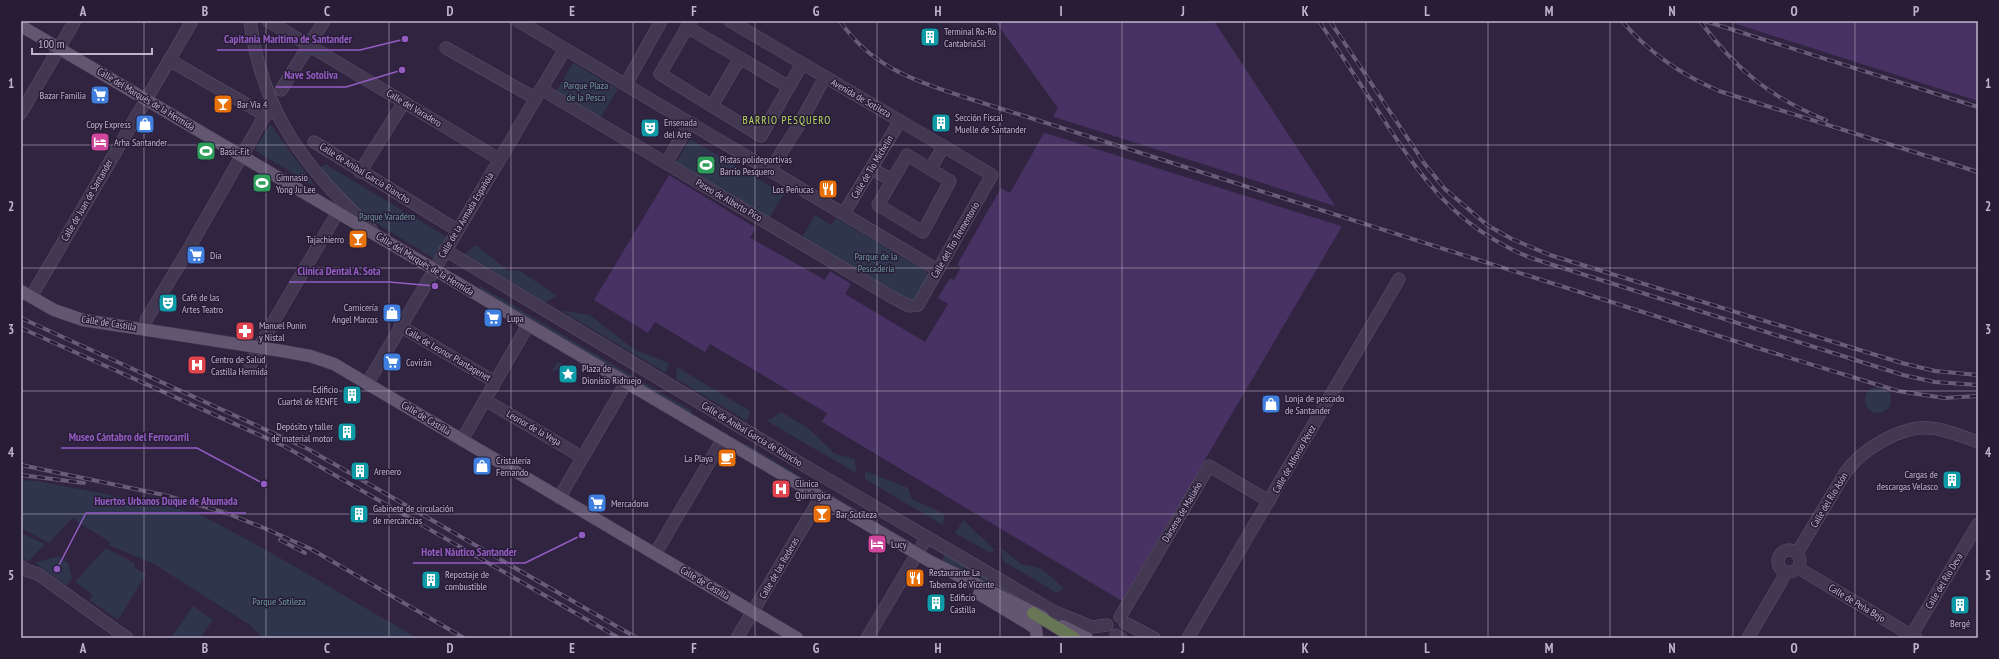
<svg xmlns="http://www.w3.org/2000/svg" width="1999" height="659" viewBox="0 0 1999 659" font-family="'PT Sans Narrow',sans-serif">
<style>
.green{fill:#2e354d}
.water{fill:#473263}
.pier{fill:#312441}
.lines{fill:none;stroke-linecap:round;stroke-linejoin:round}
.minor-casing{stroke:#5e536b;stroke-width:13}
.major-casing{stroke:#493f57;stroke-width:13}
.highway-casing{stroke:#4b4058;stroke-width:13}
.minor{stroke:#433851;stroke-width:12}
.major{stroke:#625671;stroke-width:12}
.highway{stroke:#677755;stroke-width:12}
.rail-casing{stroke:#695c7a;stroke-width:4}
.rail{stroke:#281d36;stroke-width:2.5;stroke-dasharray:8;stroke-linecap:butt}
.grid{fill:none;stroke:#bfb5cb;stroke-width:1;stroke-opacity:0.55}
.labels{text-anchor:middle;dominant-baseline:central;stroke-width:3;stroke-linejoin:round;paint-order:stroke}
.poi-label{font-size:10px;fill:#bfb5cb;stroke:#281d36;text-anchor:start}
.park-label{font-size:10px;fill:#6b999e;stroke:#281d36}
.street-label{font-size:10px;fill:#bfb5cb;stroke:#281d36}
.neighbourhood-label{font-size:11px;letter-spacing:1px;fill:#b7db60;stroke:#281d36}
.leader{fill:none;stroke:#935cc3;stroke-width:1.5}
.callout-dot{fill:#935cc3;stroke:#281d36;stroke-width:1.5}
.callout-label{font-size:11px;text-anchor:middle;font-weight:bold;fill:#935cc3;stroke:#281d36;stroke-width:3;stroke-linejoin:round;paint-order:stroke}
.neatline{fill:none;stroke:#bfb5cb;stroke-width:1.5}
.grid-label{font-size:13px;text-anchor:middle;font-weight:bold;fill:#bfb5cb}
</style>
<rect width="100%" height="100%" fill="#312441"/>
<g class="green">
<polygon points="573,63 618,89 599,120 555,94"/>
<polygon points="271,125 316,187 254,150 269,126"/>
<polygon points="690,139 784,194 769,218 676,163"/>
<polygon points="325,164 447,237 434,259 365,216 318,170"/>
<polygon points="815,215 831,225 836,218 926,271 929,275 916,299 908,301 802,237"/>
<polygon points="476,245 508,271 519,270 557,296 545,302 465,254"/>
<polygon points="480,286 692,411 691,414 479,289"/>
<polygon points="560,310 590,315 635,350 669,363 666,373"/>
<polygon points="559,362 562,364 561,368 552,372 556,363"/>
<polygon points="677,367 750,411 747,421 676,379"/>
<circle cx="1878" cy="400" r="13"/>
<polygon points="781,412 808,428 835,454 855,459 856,473 767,421"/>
<polygon points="746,444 911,542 911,543 745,445"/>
<polygon points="865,471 908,488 912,499 945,514 943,525 865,479"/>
<polygon points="21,480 37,481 168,506 203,516 266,550 417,638 263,638 250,625 154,564 109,545 110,542 72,518 49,543 21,528"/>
<polygon points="963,520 995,550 990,553 955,533"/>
<polygon points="21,533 45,544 28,562 21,556"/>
<polygon points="106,548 134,563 135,568 146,574 118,620 89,600 93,595 75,582"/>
<polygon points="1001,548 1021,564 1040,568 1064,588 1057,593 1003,561"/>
<polygon points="946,554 1050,614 1048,616 999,588 941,561"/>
<polygon points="58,556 68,563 72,579 67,586 35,563"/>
<polygon points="193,606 213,620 200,638 171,638"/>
</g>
<g class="water">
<polygon points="995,21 1214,21 1345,221 1122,601 822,422 827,413 710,344 705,352 655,322 648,333 594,300 669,175 756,228 750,238 752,239 825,280 830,271 851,284 845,294 925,342 948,304 938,298 950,278 954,280 961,267 957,265 1001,188 1010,193 1058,108"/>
<polygon points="1727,21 1978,21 1978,101"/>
</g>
<polygon class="pier" points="1051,116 1338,207 1347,222 1344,227 1042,132"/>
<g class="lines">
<defs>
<g id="minor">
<path d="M250 21C263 115 304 166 371 229"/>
<polyline points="268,21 499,159"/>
<polyline points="518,21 938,270"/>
<polyline points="691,21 660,74 761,136 802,64"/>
<polyline points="687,27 789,87"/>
<polyline points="446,48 535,98"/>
<polyline points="169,60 265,115 273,113"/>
<polyline points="626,84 661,21"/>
<polyline points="541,89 890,296 909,306 918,305 992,175 730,21"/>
<polyline points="281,90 324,21"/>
<polyline points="712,106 740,58"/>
<polyline points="21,113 75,21"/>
<polyline points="314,142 457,230"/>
<polygon points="907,155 950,181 923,232 878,205"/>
<polyline points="666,163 690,123"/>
<polyline points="872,169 892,180"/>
<polyline points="930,169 944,146"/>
<polyline points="770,170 799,125 825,77"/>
<polyline points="360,172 404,102"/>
<polyline points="844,213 900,121"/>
<polyline points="445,250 805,466 1055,612 1092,627 1107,625"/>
<polyline points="31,297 192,21"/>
<polyline points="400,326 495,382"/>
<polyline points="145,329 146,320 188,250 265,115"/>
<polyline points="249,368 264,338 338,212"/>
<polyline points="367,384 565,49"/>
<polyline points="485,400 582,457"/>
<polyline points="462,440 528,325"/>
<polyline points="559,498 626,383"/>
<circle cx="1789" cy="561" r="11"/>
<path d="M1797 553 1845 473C1861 450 1901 425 1930 428 1946 429 1963 437 1978 442"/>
<polyline points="655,554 723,439"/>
<polyline points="21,566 26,570 38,574 127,638"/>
<polyline points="1798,568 1916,638"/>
<polyline points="1120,617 1209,466 1269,501"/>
<polyline points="1125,623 1154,638"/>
<polyline points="1116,635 1121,638"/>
<polyline points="737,638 821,497"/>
<polyline points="867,638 927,537"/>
<polyline points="1188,638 1399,279"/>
<polyline points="1748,638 1782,580 1785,572"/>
<polyline points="1910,638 1978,524"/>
</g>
<g id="major">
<polyline points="21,26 931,562 1043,617"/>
<polyline points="21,291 54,310 83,320 282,351 310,356 334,364 797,638"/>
<polyline points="979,594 1029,624 1036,629 1037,638"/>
<polyline points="1063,626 1087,638"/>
</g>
<polyline id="highway" points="1033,613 1074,638"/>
</defs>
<use href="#minor" class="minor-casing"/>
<use href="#major" class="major-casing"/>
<use href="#highway" class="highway-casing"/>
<use href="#minor" class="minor"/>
<use href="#major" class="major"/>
<use href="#highway" class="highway"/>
<defs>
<g id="rail">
<path d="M840 21C871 67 914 80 964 97L1725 338 1898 391 1944 398 1978 396"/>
<path d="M1319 21C1340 53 1361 85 1382 117 1424 182 1457 228 1531 258L1903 375 1935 382 1978 385"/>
<polyline points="1330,21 1424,163 1445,189 1487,225 1512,239 1550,255 1902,363 1935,371 1978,375"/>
<path d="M1622 21C1648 52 1682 75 1719 91L1978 172"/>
<path d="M1700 21C1735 69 1771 98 1826 120"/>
<polyline points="1705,21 1978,107"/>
<polyline points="21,318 308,449 637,638"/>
<polyline points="21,328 284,446 619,638"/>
<polyline points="21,465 164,495 226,513 264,528 311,549 464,638"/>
<polyline points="21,475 84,483"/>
<polyline points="280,540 305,553"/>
</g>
</defs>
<use href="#rail" class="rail-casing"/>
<use href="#rail" class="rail"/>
</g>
<path class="grid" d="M144 21V638M266 21V638M389 21V638M511 21V638M633 21V638M755 21V638M877 21V638M1000 21V638M1122 21V638M1244 21V638M1366 21V638M1488 21V638M1610 21V638M1733 21V638M1855 21V638M21 145H1978M21 268H1978M21 391H1978M21 514H1978"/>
<defs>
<symbol id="building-square" viewBox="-11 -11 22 22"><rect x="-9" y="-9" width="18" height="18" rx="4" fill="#0f9aa8" stroke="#281d36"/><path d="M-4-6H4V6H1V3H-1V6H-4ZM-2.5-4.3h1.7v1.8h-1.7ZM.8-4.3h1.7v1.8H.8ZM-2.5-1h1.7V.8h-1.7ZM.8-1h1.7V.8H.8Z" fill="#fff"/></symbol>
<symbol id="supermarket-square" viewBox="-11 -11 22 22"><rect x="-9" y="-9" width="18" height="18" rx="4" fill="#3f7fe0" stroke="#281d36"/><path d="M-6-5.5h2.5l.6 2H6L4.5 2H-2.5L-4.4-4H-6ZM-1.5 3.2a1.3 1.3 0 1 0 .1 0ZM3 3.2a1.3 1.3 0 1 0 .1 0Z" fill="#fff"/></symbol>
<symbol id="bar-square" viewBox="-11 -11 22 22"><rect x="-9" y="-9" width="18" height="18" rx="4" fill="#e8710a" stroke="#281d36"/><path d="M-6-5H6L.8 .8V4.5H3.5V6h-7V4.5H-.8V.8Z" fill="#fff"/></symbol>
<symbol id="shop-square" viewBox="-11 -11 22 22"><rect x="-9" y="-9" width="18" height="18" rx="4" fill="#3f7fe0" stroke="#281d36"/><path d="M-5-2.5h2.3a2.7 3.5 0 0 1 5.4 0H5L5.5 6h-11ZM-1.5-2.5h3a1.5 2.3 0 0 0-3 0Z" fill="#fff"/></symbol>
<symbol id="theatre-square" viewBox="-11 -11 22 22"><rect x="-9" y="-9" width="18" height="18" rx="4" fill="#0f9aa8" stroke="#281d36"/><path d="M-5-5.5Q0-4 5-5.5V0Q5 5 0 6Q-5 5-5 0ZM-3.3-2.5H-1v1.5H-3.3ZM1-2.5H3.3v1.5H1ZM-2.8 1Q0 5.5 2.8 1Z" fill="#fff"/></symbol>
<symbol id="hotel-square" viewBox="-11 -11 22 22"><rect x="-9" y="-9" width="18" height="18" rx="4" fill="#d1479c" stroke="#281d36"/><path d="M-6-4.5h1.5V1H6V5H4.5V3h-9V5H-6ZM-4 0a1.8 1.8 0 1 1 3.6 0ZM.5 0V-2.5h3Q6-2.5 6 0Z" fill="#fff"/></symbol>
<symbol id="stadium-square" viewBox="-11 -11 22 22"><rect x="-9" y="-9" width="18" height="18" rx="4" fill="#2e9e5b" stroke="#281d36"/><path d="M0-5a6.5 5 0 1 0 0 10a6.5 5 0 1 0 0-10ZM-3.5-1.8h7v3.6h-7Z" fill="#fff"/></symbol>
<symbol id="restaurant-square" viewBox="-11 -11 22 22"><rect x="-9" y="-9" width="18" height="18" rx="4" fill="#e8710a" stroke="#281d36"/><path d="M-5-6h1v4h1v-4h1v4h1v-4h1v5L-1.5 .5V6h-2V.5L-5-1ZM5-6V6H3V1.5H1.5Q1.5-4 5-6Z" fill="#fff"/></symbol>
<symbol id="pharmacy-square" viewBox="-11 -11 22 22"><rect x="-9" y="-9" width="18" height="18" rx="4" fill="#e0444e" stroke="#281d36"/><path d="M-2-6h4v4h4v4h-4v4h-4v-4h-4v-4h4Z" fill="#fff"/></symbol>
<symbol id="hospital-square" viewBox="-11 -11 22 22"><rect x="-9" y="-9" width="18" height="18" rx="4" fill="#e0444e" stroke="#281d36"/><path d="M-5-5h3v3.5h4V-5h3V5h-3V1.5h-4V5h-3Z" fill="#fff"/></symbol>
<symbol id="sight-square" viewBox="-11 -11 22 22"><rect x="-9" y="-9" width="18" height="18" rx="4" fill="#0f9aa8" stroke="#281d36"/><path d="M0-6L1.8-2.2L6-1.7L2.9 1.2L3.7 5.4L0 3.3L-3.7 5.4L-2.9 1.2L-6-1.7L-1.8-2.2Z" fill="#fff"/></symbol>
<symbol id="cafe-square" viewBox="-11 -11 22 22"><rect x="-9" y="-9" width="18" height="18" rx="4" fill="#e8710a" stroke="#281d36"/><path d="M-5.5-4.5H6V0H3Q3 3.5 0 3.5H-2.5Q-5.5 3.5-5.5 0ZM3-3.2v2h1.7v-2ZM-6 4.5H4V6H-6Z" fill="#fff"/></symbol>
</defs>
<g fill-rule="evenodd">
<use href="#building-square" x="919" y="26" width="22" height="22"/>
<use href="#supermarket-square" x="89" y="84" width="22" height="22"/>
<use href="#bar-square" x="212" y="93" width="22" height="22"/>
<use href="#building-square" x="930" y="112" width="22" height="22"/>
<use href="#shop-square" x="134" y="113" width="22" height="22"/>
<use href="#theatre-square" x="639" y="117" width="22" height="22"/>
<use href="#hotel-square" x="89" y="131" width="22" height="22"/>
<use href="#stadium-square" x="195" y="140" width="22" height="22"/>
<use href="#stadium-square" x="695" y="154" width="22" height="22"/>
<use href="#stadium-square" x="251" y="172" width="22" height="22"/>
<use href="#restaurant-square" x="817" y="178" width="22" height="22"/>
<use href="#bar-square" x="347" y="228" width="22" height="22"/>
<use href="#supermarket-square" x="185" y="244" width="22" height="22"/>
<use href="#theatre-square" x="157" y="292" width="22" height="22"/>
<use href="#shop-square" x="381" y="302" width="22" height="22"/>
<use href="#supermarket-square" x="482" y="307" width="22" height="22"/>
<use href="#pharmacy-square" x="234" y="320" width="22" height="22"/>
<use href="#supermarket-square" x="381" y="351" width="22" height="22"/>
<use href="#hospital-square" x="186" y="354" width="22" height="22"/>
<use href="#sight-square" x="557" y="363" width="22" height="22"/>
<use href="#building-square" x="341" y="384" width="22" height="22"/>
<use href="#shop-square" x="1260" y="393" width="22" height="22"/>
<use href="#building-square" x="336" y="421" width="22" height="22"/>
<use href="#cafe-square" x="716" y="447" width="22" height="22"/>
<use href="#shop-square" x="471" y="455" width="22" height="22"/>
<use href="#building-square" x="349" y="460" width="22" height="22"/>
<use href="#building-square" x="1941" y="469" width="22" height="22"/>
<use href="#hospital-square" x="770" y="478" width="22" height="22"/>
<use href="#supermarket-square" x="586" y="492" width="22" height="22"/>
<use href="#building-square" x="348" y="503" width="22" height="22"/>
<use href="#bar-square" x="811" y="503" width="22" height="22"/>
<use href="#hotel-square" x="866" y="533" width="22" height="22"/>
<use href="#restaurant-square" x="904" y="567" width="22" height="22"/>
<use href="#building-square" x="420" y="569" width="22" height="22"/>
<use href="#building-square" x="925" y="592" width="22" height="22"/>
<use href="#building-square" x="1949" y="594" width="22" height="22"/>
</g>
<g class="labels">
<g class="poi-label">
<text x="944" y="31">Terminal Ro-Ro<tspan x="944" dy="12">CantabriaSil</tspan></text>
<text x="86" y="95" text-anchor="end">Bazar Familia</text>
<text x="237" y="104">Bar Vía 4</text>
<text x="955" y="117">Sección Fiscal<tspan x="955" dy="12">Muelle de Santander</tspan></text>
<text x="664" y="122">Ensenada<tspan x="664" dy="12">del Arte</tspan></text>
<text x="131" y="124" text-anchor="end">Copy Express</text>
<text x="114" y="142">Arha Santander</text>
<text x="220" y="151">Basic-Fit</text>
<text x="720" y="159">Pistas polideportivas<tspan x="720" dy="12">Barrio Pesquero</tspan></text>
<text x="276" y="177">Gimnasio<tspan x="276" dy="12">Yong Ju Lee</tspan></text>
<text x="814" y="189" text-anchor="end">Los Peñucas</text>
<text x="344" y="239" text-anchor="end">Tajachierro</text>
<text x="210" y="255">Dia</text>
<text x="182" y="297">Café de las<tspan x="182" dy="12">Artes Teatro</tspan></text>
<text x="378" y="307" text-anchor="end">Carnicería<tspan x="378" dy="12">Ángel Marcos</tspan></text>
<text x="507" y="318">Lupa</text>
<text x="259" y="325">Manuel Punin<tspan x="259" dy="12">y Nistal</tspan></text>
<text x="211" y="359">Centro de Salud<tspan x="211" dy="12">Castilla Hermida</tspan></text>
<text x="406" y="362">Covirán</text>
<text x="582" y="368">Plaza de<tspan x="582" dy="12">Dionisio Ridruejo</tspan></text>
<text x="338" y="389" text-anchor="end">Edificio<tspan x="338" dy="12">Cuartel de RENFE</tspan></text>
<text x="1285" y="398">Lonja de pescado<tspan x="1285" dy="12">de Santander</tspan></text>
<text x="333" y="426" text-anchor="end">Depósito y taller<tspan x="333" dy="12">de material motor</tspan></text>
<text x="713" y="458" text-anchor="end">La Playa</text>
<text x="496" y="460">Cristalería<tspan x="496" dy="12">Fernando</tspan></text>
<text x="374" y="471">Arenero</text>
<text x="1938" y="474" text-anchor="end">Cargas de<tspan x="1938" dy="12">descargas Velasco</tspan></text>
<text x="795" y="483">Clinica<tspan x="795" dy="12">Quirúrgica</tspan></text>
<text x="611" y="503">Mercadona</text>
<text x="373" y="508">Gabinete de circulación<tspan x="373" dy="12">de mercancías</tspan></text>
<text x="836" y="514">Bar Sotileza</text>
<text x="891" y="544">Lucy</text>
<text x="929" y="572">Restaurante La<tspan x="929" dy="12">Taberna de Vicente</tspan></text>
<text x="445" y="574">Repostaje de<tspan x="445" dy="12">combustible</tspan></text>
<text x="950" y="597">Edificio<tspan x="950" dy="12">Castilla</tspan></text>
<text x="1960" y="623" text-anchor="middle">Bergé</text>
</g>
<g class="park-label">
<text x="586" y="85">Parque Plaza<tspan x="586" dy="12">de la Pesca</tspan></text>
<text x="387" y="216">Parque Varadero</text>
<text x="876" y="256">Parque de la<tspan x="876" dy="12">Pescadería</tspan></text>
<text x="279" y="601">Parque Sotileza</text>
</g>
<g class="street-label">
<text transform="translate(861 98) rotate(30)">Avenida de Sotileza</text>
<text transform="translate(146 99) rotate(31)">Calle del Marqués de la Hermida</text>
<text transform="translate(414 108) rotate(31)">Calle del Varadero</text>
<text transform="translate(872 167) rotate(-59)">Calle de Tío Michelín</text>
<text transform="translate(365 173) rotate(32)">Calle de Anibal García Riancho</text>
<text transform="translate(87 200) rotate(-60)">Calle de Juan de Santander</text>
<text transform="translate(729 200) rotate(30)">Paseo de Alberto Pico</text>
<text transform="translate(466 215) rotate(-59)">Calle de la Armada Española</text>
<text transform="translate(955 240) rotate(-60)">Calle del Tío Trementorio</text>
<text transform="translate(425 264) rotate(31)">Calle del Marqués de la Hermida</text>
<text transform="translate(109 323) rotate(9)">Calle de Castilla</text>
<text transform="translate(448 354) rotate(30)">Calle de Leonor Plantagenet</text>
<text transform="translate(426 418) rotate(31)">Calle de Castilla</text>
<text transform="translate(534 428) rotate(30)">Leonor de la Vega</text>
<text transform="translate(752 434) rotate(31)">Calle de Anibal García de Riancho</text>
<text transform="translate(1294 459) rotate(-60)">Calle de Alfonso Pérez</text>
<text transform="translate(1829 500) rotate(-59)">Calle del Río Asón</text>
<text transform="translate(1182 512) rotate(-59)">Dársena de Maliaño</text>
<text transform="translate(779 568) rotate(-60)">Calle de las Rederas</text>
<text transform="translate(1944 581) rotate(-59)">Calle del Río Deva</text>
<text transform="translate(705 583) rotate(31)">Calle de Castilla</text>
<text transform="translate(1857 603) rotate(31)">Calle de Peña Bejo</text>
</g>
<g class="neighbourhood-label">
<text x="787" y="120">BARRIO PESQUERO</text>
</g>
</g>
<path class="leader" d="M405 39L360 50H217M402 70L346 87H276M435 286L389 282H289M264 484L197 448H61M57 569L86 513H246M582 535L525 563H413"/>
<g class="callout-dot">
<circle cx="405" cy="39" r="4"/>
<circle cx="402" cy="70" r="4"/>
<circle cx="435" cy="286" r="4"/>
<circle cx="264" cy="484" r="4"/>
<circle cx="57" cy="569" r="4"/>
<circle cx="582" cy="535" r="4"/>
</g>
<g class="callout-label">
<text x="288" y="43">Capitania Maritima de Santander</text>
<text x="311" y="79">Nave Sotoliva</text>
<text x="339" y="275">Clínica Dental A. Sota</text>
<text x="129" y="441">Museo Cántabro del Ferrocarril</text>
<text x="166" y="505">Huertos Urbanos Duque de Ahumada</text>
<text x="469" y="556">Hotel Náutico Santander</text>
</g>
<rect width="1999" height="659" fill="none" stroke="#281d36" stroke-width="44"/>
<path d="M32 48v6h120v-6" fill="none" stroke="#bfb5cb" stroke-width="2"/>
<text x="38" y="48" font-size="12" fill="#bfb5cb" stroke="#281d36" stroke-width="3" paint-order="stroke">100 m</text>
<rect x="22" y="22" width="1955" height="615" class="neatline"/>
<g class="grid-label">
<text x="83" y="16">A</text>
<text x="205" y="16">B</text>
<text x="327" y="16">C</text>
<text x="450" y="16">D</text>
<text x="572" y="16">E</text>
<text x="694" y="16">F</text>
<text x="816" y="16">G</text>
<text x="938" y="16">H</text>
<text x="1061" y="16">I</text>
<text x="1183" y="16">J</text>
<text x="1305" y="16">K</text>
<text x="1427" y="16">L</text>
<text x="1549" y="16">M</text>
<text x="1672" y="16">N</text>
<text x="1794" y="16">O</text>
<text x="1916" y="16">P</text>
<text x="11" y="88">1</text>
<text x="1988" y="88">1</text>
<text x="11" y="211">2</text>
<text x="1988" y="211">2</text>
<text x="11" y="334">3</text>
<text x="1988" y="334">3</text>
<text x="11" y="457">4</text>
<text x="1988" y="457">4</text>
<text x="11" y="580">5</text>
<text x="1988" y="580">5</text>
<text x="83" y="653">A</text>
<text x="205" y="653">B</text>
<text x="327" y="653">C</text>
<text x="450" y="653">D</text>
<text x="572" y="653">E</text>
<text x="694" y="653">F</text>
<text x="816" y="653">G</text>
<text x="938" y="653">H</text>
<text x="1061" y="653">I</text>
<text x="1183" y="653">J</text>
<text x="1305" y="653">K</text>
<text x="1427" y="653">L</text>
<text x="1549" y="653">M</text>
<text x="1672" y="653">N</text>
<text x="1794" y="653">O</text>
<text x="1916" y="653">P</text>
</g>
</svg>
